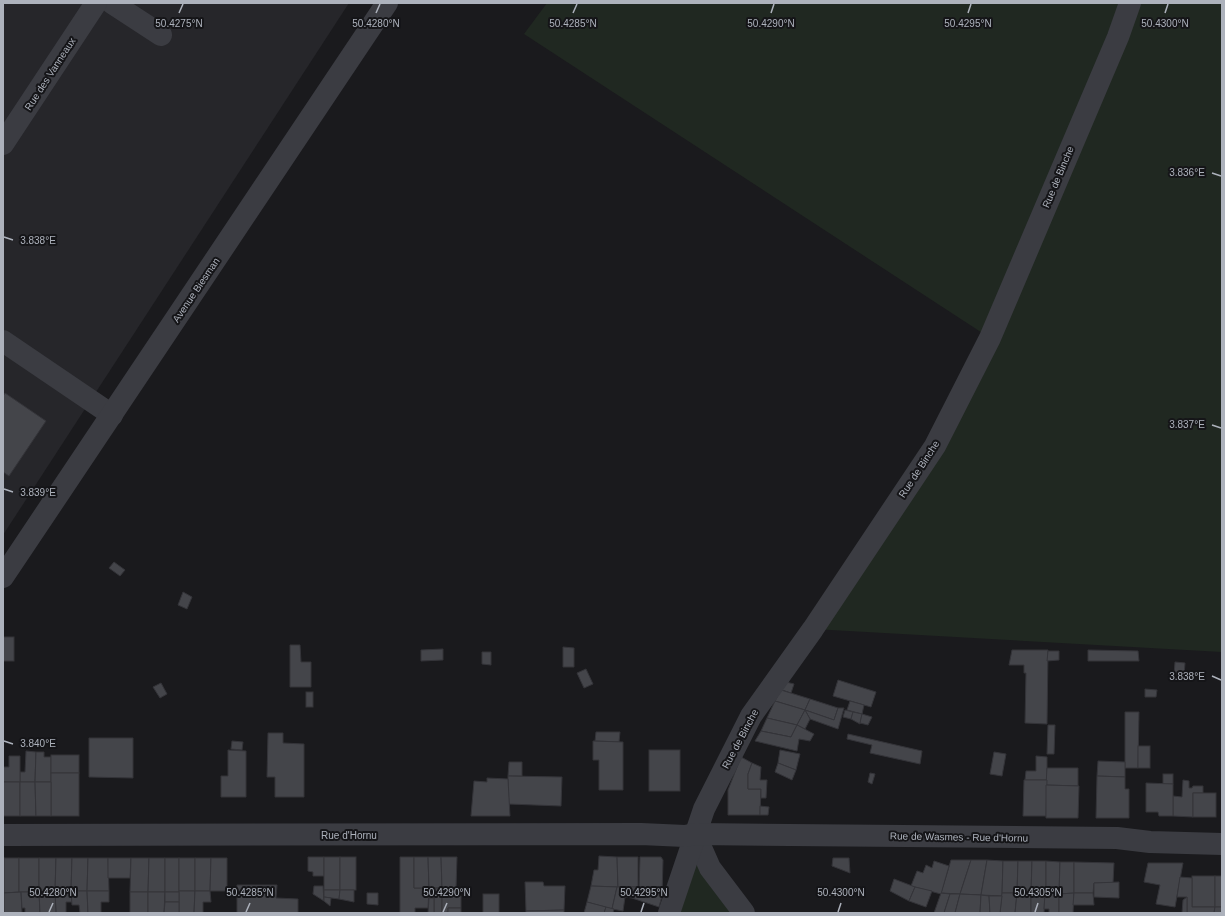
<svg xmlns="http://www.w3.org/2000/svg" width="1225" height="916" viewBox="0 0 1225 916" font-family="Helvetica,sans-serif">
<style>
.built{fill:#26262a}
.green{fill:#202821}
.building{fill:#44454a;stroke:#343439}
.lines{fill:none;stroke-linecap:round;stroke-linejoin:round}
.minor{stroke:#3b3c42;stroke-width:22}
.tertiary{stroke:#3b3c42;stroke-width:22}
.ticks{fill:none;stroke:#adb2bc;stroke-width:1.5}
.labels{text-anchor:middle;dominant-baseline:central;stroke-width:4;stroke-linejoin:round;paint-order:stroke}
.street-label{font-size:10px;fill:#adb2bc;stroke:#151518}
.ticks-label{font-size:10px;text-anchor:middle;fill:#adb2bc;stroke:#151518;stroke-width:4;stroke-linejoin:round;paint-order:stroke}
</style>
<rect width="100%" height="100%" fill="#1a1a1d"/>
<polygon class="built" points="3,3 349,3 3,535"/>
<g class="green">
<polygon points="547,3 1222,3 1222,652 813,629 990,338 524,34"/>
<polygon points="695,834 744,913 669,913"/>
</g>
<g class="building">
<polygon points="5,393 46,421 9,476 3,472 3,396"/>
<polygon points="114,562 125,570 120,576 109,568"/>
<polygon points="183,592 192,597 187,609 178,605"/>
<rect x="3" y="637" width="11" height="24"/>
<polygon points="290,645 300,645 301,662 311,662 311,687 290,687"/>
<polygon points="563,647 574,648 574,667 563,667"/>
<polygon points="443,649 443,660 421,661 421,650"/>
<polygon points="1012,650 1048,650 1047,724 1025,723 1026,673 1024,673 1024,665 1009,665"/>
<polygon points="1088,650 1138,651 1139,661 1088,661"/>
<polygon points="1048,651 1059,651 1059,660 1047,661"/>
<polygon points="482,652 491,652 491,665 482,664"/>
<polygon points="1175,662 1185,663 1184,676 1174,675"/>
<polygon points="586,669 593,684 584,688 577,673"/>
<polygon points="838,680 876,692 871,707 833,696"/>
<polygon points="786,682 794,684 791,693 782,690"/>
<polygon points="161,683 167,694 160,698 153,687"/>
<polygon points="1145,689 1157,690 1156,697 1145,697"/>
<polygon points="781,690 810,699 805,710 775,701"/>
<rect x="306" y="692" width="7" height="15"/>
<polygon points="810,699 838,708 834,720 805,710"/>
<polygon points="775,701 805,710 797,725 767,718"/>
<polygon points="850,701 864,705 862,714 847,710"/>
<polygon points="838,708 844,708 838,729 810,719 805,710 834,720"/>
<polygon points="805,710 810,719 805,729 797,725"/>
<polygon points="845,710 853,712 851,719 843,717"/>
<polygon points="853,712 862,714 860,724 851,719"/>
<polygon points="1125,712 1139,712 1138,768 1125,768"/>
<polygon points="862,714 872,717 868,725 860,723"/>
<polygon points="767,718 797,725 791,737 761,731"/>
<polygon points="797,725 814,734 810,741 799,739 797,751 755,741 761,731 791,737"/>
<polygon points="1048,725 1055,725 1054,754 1047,754"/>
<polygon points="596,732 620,732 619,742 595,741"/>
<polygon points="268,733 283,733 283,743 304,744 304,797 275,797 275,777 267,777"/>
<polygon points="848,734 922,751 920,764 870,753 872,745 847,739"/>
<polygon points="89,738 133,738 133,778 89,777"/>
<polygon points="232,741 243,742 242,750 231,749"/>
<polygon points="593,741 623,742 623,790 599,790 599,760 593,760"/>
<rect x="1138" y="746" width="12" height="22"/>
<polygon points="228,750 246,751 246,797 221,797 221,776 228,776"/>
<rect x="649" y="750" width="31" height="41"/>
<polygon points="780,750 800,754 796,770 778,763"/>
<polygon points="26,751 36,752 35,782 20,782 20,772 25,772"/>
<polygon points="36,752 44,752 44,757 51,757 51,782 35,782"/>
<polygon points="994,752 1006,754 1002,776 990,774"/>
<rect x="51" y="755" width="28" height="18"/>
<polygon points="9,756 20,756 20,782 3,782 3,767 9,767"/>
<polygon points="1036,756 1047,757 1047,780 1025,780 1026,771 1036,771"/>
<polygon points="741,757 752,763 748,774 748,789 761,789 760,815 728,815 728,790"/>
<polygon points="1098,761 1125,762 1125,777 1097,776"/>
<polygon points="509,762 522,762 522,776 508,776"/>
<polygon points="752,763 761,767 760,780 767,780 766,798 761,798 761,789 748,789 748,774"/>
<polygon points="778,763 796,770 792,780 775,772"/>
<polygon points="1047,768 1078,768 1078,786 1046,785"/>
<rect x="51" y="773" width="28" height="43"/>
<polygon points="870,773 875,774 872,784 868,782"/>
<rect x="1163" y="774" width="10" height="10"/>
<polygon points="508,776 562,777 561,806 508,804"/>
<polygon points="1097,776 1125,777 1125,789 1129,789 1129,818 1096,818"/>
<polygon points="487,778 508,779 510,816 471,816 474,781 487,782"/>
<polygon points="1024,780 1047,780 1046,816 1023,816"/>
<polygon points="1183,780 1189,781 1189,788 1192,788 1193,786 1203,786 1203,793 1193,793 1193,817 1173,816 1173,796 1182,797"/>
<rect x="3" y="782" width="17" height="34"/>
<polygon points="20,782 35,782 36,816 20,816"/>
<polygon points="35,782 51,782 51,816 36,816"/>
<polygon points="1146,783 1173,784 1173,816 1159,816 1158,812 1146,812"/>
<polygon points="1046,785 1079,786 1078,818 1046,818"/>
<rect x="1193" y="793" width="23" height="24"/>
<polygon points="760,806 769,807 768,815 760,815"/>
<polygon points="599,856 617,857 618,887 591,886 594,870 598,870"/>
<polygon points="308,857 324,857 324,876 313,876 313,872 308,871"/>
<rect x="324" y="857" width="16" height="33"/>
<rect x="340" y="857" width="16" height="33"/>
<polygon points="400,857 414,857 414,888 429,888 428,908 415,908 415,913 400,913"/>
<polygon points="414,857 428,857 429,888 414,888"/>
<polygon points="428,857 441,857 442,888 429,888"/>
<polygon points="441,857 457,857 456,888 442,888"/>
<polygon points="617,857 638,857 638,887 618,887"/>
<polygon points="640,857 661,857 663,860 662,896 639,889"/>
<rect x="3" y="858" width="1" height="55"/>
<polygon points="4,858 19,858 19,892 4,893"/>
<rect x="19" y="858" width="20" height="34"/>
<polygon points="39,858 56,858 55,892 39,892"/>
<polygon points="56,858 72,858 71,891 55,892"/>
<polygon points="72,858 88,858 87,891 71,891"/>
<polygon points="88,858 108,858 109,891 87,891"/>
<polygon points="108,858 131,858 130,878 108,878"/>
<polygon points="131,858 149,858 148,892 130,892"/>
<polygon points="149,858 165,858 165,892 148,892"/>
<rect x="165" y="858" width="14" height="34"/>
<rect x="179" y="858" width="16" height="33"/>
<polygon points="195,858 211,858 210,891 195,891"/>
<polygon points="211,858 227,858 227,891 210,891"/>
<polygon points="833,858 849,858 850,873 832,866"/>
<polygon points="951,860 971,860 960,894 941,893"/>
<polygon points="971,860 987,860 981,895 960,894"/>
<polygon points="987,860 1003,861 1002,896 981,895"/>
<polygon points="934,861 949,866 941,894 911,886 917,871 923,873 926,865 932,868"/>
<polygon points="1003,861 1018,861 1017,893 1002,893"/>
<polygon points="1018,861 1032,861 1031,893 1017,893"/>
<polygon points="1032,861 1046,861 1046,893 1031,893"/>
<polygon points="1046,861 1060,862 1059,894 1046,893"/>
<polygon points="1060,862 1074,862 1074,893 1059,894"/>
<polygon points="1074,862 1114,863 1113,883 1094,883 1093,893 1074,893"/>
<polygon points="1148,863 1183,863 1175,907 1156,904 1160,885 1144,882"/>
<rect x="1192" y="876" width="23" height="31"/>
<rect x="1215" y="876" width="7" height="31"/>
<polygon points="1180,877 1192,878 1192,907 1215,907 1214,913 1187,913 1187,897 1177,897"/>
<polygon points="894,879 915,887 909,901 890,891"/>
<polygon points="525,882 543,882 544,886 565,886 564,910 526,911"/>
<polygon points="1119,882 1119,898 1094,897 1094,883"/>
<polygon points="237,885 277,885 276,898 298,899 298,913 237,913"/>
<polygon points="314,886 323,886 324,901 313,894"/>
<polygon points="591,886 617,887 612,909 587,902"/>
<polygon points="617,887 638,887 639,889 637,888 632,898 625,897 623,911 612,909"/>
<polygon points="915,887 932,891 926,907 909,901"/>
<polygon points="429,888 442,888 442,913 434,913 434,898 429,898"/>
<polygon points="442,888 456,888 455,896 461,896 461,908 448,908 448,912 442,913"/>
<polygon points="637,888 662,896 659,907 632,898"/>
<polygon points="324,890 340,890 339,899 324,897"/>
<polygon points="340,890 354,890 354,902 339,899"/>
<polygon points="71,891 72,902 66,902 66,913 56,913 55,892"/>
<polygon points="71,891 87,891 88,913 80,913 79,905 72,905"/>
<polygon points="87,891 109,891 109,902 101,902 101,913 88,913"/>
<polygon points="179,891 195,891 194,913 179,913"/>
<polygon points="195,891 210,891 211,902 203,902 203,913 194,913"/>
<polygon points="21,892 22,913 4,913 4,893"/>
<polygon points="21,892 39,892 40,913 25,913 25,908 22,908"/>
<polygon points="39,892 55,892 56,913 40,913"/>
<rect x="130" y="892" width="18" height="21"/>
<polygon points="148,892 165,892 164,913 148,913"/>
<rect x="165" y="892" width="14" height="10"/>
<polygon points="367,893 378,893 378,905 367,904"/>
<polygon points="941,893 950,894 944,913 934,913"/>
<polygon points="1002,893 1017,893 1015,913 1000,913"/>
<polygon points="1017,893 1031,893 1031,913 1015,913"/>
<polygon points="1031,893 1045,893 1044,913 1031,913"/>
<polygon points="1045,893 1059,894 1059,913 1049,913 1049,909 1044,909"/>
<polygon points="1074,893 1073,913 1059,913 1059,894"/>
<polygon points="1074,893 1093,893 1094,905 1073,905"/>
<rect x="483" y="894" width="16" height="19"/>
<polygon points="950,894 960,894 955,913 944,913"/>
<polygon points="960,894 981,895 980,913 955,913"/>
<polygon points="981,895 989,896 990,913 980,913"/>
<polygon points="989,896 1002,896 1000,913 990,913"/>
<polygon points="324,897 331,898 330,906 324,901"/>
<polygon points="1187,897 1187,913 1182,913 1183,900"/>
<polygon points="429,898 434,898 434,913 428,913"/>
<polygon points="165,902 179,902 179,913 164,913"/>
<polygon points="587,902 606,907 604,913 584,913"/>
<polygon points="606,907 614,909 613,913 604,913"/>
<polygon points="1215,907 1222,907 1222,913 1214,913"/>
<polygon points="448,908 461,908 461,913 442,913 448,912"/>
<polygon points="564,910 564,913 526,913 526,911"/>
</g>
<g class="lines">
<g class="minor">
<polyline points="112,3 161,35"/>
<polyline points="3,144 96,3"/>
<polyline points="3,341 112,415"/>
<polyline points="695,834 710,868 744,913"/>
<polyline points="669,913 704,809 751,716 813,629 935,446 990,338 1118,37 1130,3"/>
</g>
<g class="tertiary">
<polyline points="3,577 387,3"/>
<polyline points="3,835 641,834 685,836 695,834 1117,838 1150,842 1222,844"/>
</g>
</g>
<path class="ticks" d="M179 13 183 4M376 13 380 4M573 13 577 4M771 13 774 4M968 13 971 4M1165 13 1168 4M1212 173 1221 176M4 237 13 240M1212 425 1221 428M4 489 13 492M1212 676 1221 680M4 741 13 744M49 912 53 903M246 912 250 903M443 912 447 903M641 912 644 903M838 912 841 903M1035 912 1038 903"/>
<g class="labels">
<g class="street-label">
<text transform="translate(50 74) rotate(-57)">Rue des Vanneaux</text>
<text transform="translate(1058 177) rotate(-67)">Rue de Binche</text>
<text transform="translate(196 290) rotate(-56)">Avenue Biesman</text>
<text transform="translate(919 469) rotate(-57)">Rue de Binche</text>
<text transform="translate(740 739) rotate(-62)">Rue de Binche</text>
<text x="349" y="835">Rue d'Hornu</text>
<text transform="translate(959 837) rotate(1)">Rue de Wasmes - Rue d'Hornu</text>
</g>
</g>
<g class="ticks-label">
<text x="376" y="27">50.4280°N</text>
<text x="771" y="27">50.4290°N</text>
<text x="968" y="27">50.4295°N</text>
<text x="1165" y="27">50.4300°N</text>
<text x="179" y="27">50.4275°N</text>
<text x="573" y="27">50.4285°N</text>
<text x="1187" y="176">3.836°E</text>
<text x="38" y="244">3.838°E</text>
<text x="1187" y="428">3.837°E</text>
<text x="38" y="496">3.839°E</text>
<text x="1187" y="680">3.838°E</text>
<text x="38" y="747">3.840°E</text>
<text x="53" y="896">50.4280°N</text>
<text x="250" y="896">50.4285°N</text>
<text x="447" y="896">50.4290°N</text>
<text x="644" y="896">50.4295°N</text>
<text x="841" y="896">50.4300°N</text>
<text x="1038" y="896">50.4305°N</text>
</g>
<rect width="1225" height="916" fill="none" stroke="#adb2bc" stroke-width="8"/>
</svg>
